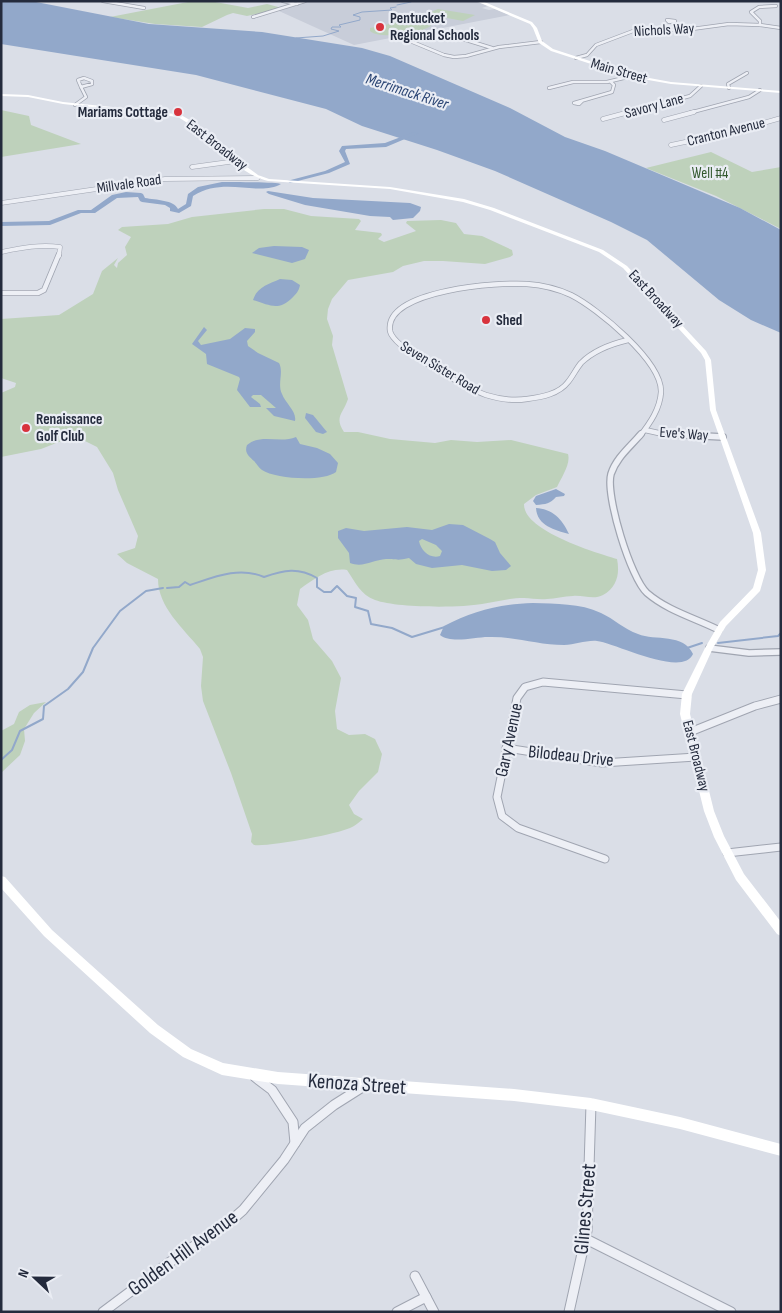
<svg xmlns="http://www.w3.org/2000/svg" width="782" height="1313" viewBox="0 0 782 1313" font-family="'Sofia Sans Condensed',sans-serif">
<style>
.built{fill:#c8cdd9}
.green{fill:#bed1bb}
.water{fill:#92a8ca;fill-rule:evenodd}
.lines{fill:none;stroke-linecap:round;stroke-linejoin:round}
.stream-far1{stroke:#92a8ca;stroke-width:1}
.stream{stroke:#92a8ca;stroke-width:2}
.river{fill:#92a8ca;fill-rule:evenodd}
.street-far5-casing{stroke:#a0a5b1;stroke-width:4}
.street-far4-casing{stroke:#a0a5b1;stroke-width:5}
.street-far3-casing{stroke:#a0a5b1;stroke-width:6}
.street-far2-casing{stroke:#a0a5b1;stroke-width:8}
.street-far1-casing{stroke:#a0a5b1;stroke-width:9}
.street-casing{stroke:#a0a5b1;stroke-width:11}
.street-far5{stroke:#edeff5;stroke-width:2.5}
.street-far4{stroke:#edeff5;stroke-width:4}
.street-far3{stroke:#edeff5;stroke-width:4.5}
.street-far2{stroke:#edeff5;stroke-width:5.5}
.street-far1{stroke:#edeff5;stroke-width:7}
.street{stroke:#edeff5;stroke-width:9}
.secondary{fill:#fff;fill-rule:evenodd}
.poi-dot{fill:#d8333d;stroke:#eaedf4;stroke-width:2}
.labels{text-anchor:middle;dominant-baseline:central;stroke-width:4.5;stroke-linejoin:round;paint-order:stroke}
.far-poi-label{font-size:15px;font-weight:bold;fill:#242b3d;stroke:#eaedf4;text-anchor:start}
.far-street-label{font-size:15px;fill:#242b3d;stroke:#eaedf4}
.far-park-label{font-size:15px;fill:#345a30;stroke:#eaedf4}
.far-water-label{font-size:16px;font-style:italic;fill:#2b4574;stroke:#eaedf4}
.street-label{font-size:18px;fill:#242b3d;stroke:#eaedf4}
.near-street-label{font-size:21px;fill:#242b3d;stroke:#eaedf4}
</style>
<rect width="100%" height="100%" fill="#dadee7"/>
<polygon class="built" points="309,1 474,1 488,6 482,8 489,10 495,9 510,15 354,45 279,11"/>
<g class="green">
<polygon points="193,1 210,1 248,8 267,4 282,8 247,16 233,13 227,15 202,27 155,24 110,17"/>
<polygon points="438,9 475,15 463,21 426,14"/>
<path d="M418 18 419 19 418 20 429 23 431 26C420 33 380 40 370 31V28Z"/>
<polygon points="1,110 29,116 31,125 81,144 1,157"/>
<polygon points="711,152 752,172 781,167 781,229 716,196 646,168"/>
<path d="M264 209H284L311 216 359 219 361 221 355 230 381 233 382 235 378 239 384 242 416 231 406 223 407 221 441 220 456 223 464 234 482 236 512 250 513 255 510 257 485 264 443 261H424L403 266 393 272 348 280 332 299 328 309 327 319 333 336 332 345 348 399C343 414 334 417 344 432H358L390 439 435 443 451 440 477 442 511 440 568 454C571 464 561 478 557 487L536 495 524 504C523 531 597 553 617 559 620 574 617 587 603 595 594 600 583 595 573 596 564 596 555 599 547 599 539 600 531 598 524 598 509 598 496 602 482 604 459 608 397 608 375 600 361 595 355 582 347 570 329 567 314 579 300 589L297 605 308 620 313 639 332 661 341 678 335 711 337 729 349 735 365 734 375 739 382 754 378 772 359 791 349 805 354 814 363 819C359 822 355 826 350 828 337 834 269 847 254 845L251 842 252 834 231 773 203 701 201 686 203 657 200 649C183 628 158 607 158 579L127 563 117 554 135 548 138 536 118 490 113 473 97 447 85 441 59 442 41 449 1 457V393L15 387 16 383 1 378V319L59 315 93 294 102 271 118 258 114 265 117 268 118 263 127 255 125 247 131 237 118 230 122 227 168 224 192 217Z"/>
<polygon points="46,702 34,713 24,729 25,741 20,755 1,773 1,731 14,724 19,712 30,705"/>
</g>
<g class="water">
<polygon points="1,1 31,1 149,24 262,32 362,48 390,56 510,108 565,137 605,151 740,208 781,230 781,333 751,320 719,300 647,240 611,222 495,171 437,150 362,126 326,109 196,75 1,44"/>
<polygon points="268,191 313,198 410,203 421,207 420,211 413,218 393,220 390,217 370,216 305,205 269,194 266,192"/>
<polygon points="274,246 302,247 309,250 305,259 292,263 252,253 259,248"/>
<path d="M280 279 292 280 300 285C299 291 296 294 291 299 278 311 269 305 253 300 257 287 269 284 280 279Z"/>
<path d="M204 327 207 330 198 341 201 345 230 339 245 328 255 329V332L247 341 248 346 258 353 279 363C284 372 277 384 282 394 285 403 297 411 295 421L274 416 266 408H276L261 395H253L251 397 260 404 261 407H250L237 390 240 379 239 377 207 364 206 354 192 344Z"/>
<polygon points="306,413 313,415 327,432 323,434 316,432 305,418"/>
<path d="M296 437 300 444 317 448 330 454 338 463 336 472C323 482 275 479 262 470 259 468 257 464 254 461 249 456 244 453 247 445 261 433 280 444 296 437Z"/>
<path d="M556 489 565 494 564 496 556 497C550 504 546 504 536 505L533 501 536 496Z"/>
<path d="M536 508C553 509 562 519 569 534 555 530 537 526 536 508Z"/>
<path d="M449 524 463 525 490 539 495 542 500 553 511 566 506 570 492 571 462 565 432 568 416 564 409 558C397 561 397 559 386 559 373 560 363 568 350 563L349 553 338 538V531L346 528 364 531 407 527 432 530ZM422 539 436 545 442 551 440 556C430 559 421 551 419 541Z"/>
<path d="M533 603C556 604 580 603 601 613 614 619 624 629 638 634 655 641 684 633 693 654 683 678 615 643 597 641 586 640 575 645 564 645 538 645 514 636 488 637 475 637 451 644 440 635L444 626C473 611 500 604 533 603Z"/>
</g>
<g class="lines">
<g class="stream-far1">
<polyline points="397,5 411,2"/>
<polyline points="296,38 323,36 339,31 331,29 332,27 341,27 339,25 360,20 360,17 353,15 362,12 392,10 390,8 396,7"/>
</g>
<g class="stream">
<path d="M167 588 179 587 185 582 190 585C214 577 239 566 264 577 284 570 298 567 317 578V587L324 592H331L337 586 347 596 356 598 355 607 368 611 371 624 392 628 412 637 445 627"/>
<polyline points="718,643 778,636 781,633"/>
<polyline points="687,648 702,643"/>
<polyline points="1,760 12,750 20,731 43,719 44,706 68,689 83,672 93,648 120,611 146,591 163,588"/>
</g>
<g class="river">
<polygon points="414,132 419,133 386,147 346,149 345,151 350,164 329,173 290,183 287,181 325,171 345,162 339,151 342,146 385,143"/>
<path d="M222 182C230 182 278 182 281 184 259 197 224 176 193 196L191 206 179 213 170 211V208L165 205 142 202 140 201 138 197 117 198 95 213H81L50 225 1 226V222L49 221 78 210H91L112 195 126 192 141 193 143 194 145 198C156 200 174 200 178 209L186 204 188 194 198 187Z"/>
</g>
<defs>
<g id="street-far5">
<polyline points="103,1 144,8"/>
<polyline points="283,1 297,4"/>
<polyline points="776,6 759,7 751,12 760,21 760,25 781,28"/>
<polyline points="253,17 305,1"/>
<polygon points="667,20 675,21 669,22"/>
<polyline points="453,36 492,48"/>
<polyline points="410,41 444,55 454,57 466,56 499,47 541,42"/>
<polyline points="576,58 587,55 596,45 633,31 692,29 729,24 760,25"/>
<polygon points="84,78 92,81 92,84 81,87 78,80"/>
<polyline points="549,88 573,82 607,82 632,76"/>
<polyline points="729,88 728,84 747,73"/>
<polyline points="582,101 579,104 574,103 612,92 614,85 611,82"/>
<polyline points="75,105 86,97 81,87"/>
<polyline points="625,113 690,96 701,86"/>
<polyline points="689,113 749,97 760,90"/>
</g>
<g id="street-far4">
<polyline points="603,119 629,112"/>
<polyline points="664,120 694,112"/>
<polyline points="671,145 732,132 781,118"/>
<polyline points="192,167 236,161"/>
<polyline points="1,203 165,179 258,178"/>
<path d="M1 252C21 248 40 244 60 247L59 256"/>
</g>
<g id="street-far3">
<polyline points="1,293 38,293 44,290 59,254"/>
<path d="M628 340C611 344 594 350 581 363 576 369 573 376 568 382 559 394 542 397 527 399 514 401 499 399 486 395 468 389 393 348 390 331 384 289 502 282 527 284 542 285 558 289 571 295 597 308 662 361 661 392 660 409 650 423 640 436"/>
<polyline points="645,430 672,436"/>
</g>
<g id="street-far2">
<path d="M641 434C630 447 616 458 611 474 605 495 631 579 647 593 668 611 695 618 719 630"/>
<polyline points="666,434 723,437"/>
<polyline points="709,648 749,653 781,652"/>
</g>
<g id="street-far1">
<polyline points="690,732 755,706 781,699"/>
<polyline points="506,748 602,763 696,757"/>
<polyline points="727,853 781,847"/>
<polyline points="605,859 518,828 502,816 497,797 517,698 525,687 543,682 687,695"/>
</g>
<g id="street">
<polyline points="255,1077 272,1090 293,1122 295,1143"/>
<polyline points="586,1239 731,1312"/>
<polyline points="415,1276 434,1312"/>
<polyline points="103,1312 170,1262 227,1224 243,1210 284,1160 305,1128 334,1105 364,1086"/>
<polyline points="397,1312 426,1297"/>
<polyline points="569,1312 587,1231 591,1104"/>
</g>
</defs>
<use href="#street-far5" class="street-far5-casing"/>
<use href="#street-far4" class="street-far4-casing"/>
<use href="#street-far3" class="street-far3-casing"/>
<use href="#street-far2" class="street-far2-casing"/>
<use href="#street-far1" class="street-far1-casing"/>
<use href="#street" class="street-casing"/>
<use href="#street-far5" class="street-far5"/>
<use href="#street-far4" class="street-far4"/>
<use href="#street-far3" class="street-far3"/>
<use href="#street-far2" class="street-far2"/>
<use href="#street-far1" class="street-far1"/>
<use href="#street" class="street"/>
<g class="secondary">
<polygon points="476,1 482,1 532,22 537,28 542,41 553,49 633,75 671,82 781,91 781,93 671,84 631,77 551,51 539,43 533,28 530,24"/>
<path d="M1 94 28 95 63 102 161 112 181 115 195 123 221 148 258 175 269 179 390 187 464 199 494 208 603 250 627 266 706 351 711 360 716 410 761 533 766 570 760 591 726 626 713 648 692 694 690 714 714 811 724 836 744 874 781 922V936L777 934 736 880 714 837 704 811 680 714 682 694 705 648 720 622 753 588 758 570 753 533 710 410 705 360 701 353 623 268 599 252 490 210 463 202 390 189 268 181C231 171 210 135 178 117L63 104 28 97 1 96Z"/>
<polygon points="1,876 5,877 52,930 158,1025 191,1049 223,1063 278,1072 514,1089 591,1098 680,1117 781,1144 781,1156 680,1129 591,1110 514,1101 278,1084 222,1075 183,1057 150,1033 44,936 1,888"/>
</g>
</g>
<g class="poi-dot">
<circle cx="380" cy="27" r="5"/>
<circle cx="178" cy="112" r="5"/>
<circle cx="486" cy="320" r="5"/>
<circle cx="26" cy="428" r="5"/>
</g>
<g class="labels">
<g class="far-poi-label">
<text x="390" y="18">Pentucket<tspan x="390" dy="17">Regional Schools</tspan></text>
<text x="168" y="112" text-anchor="end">Mariams Cottage</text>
<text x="496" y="320">Shed</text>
<text x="36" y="419">Renaissance<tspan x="36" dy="17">Golf Club</tspan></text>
</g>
<g class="far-street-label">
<text transform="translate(664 30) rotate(-3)">Nichols Way</text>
<text transform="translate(619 71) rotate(16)">Main Street</text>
<text transform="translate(654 106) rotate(-15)">Savory Lane</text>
<text transform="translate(726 132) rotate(-14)">Cranton Avenue</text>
<text transform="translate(217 145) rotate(38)">East Broadway</text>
<text transform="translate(129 184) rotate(-8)">Millvale Road</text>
<text transform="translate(656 299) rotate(47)">East Broadway</text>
<text transform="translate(440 368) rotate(31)">Seven Sister Road</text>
<text transform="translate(684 434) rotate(4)">Eve's Way</text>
<text transform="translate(696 756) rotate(76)">East Broadway</text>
</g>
<g class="far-park-label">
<text x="710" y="173">Well #4</text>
</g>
<g class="far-water-label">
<text transform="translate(407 92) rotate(18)">Merrimack River</text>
</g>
<g class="street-label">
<text transform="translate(509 740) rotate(-78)">Gary Avenue</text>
<text transform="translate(571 756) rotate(6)">Bilodeau Drive</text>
</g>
<g class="near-street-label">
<text transform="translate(357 1084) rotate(4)">Kenoza Street</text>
<text transform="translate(585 1209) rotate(-85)">Glines Street</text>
<text transform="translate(183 1253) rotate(-36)">Golden Hill Avenue</text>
</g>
</g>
<rect width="782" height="1313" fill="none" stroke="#242b3d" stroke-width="5"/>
<g transform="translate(35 1278) rotate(292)" stroke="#eaedf4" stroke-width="4" paint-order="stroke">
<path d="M0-4L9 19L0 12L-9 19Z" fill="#242b3d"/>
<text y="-8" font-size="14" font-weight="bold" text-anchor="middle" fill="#242b3d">N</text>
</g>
</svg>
